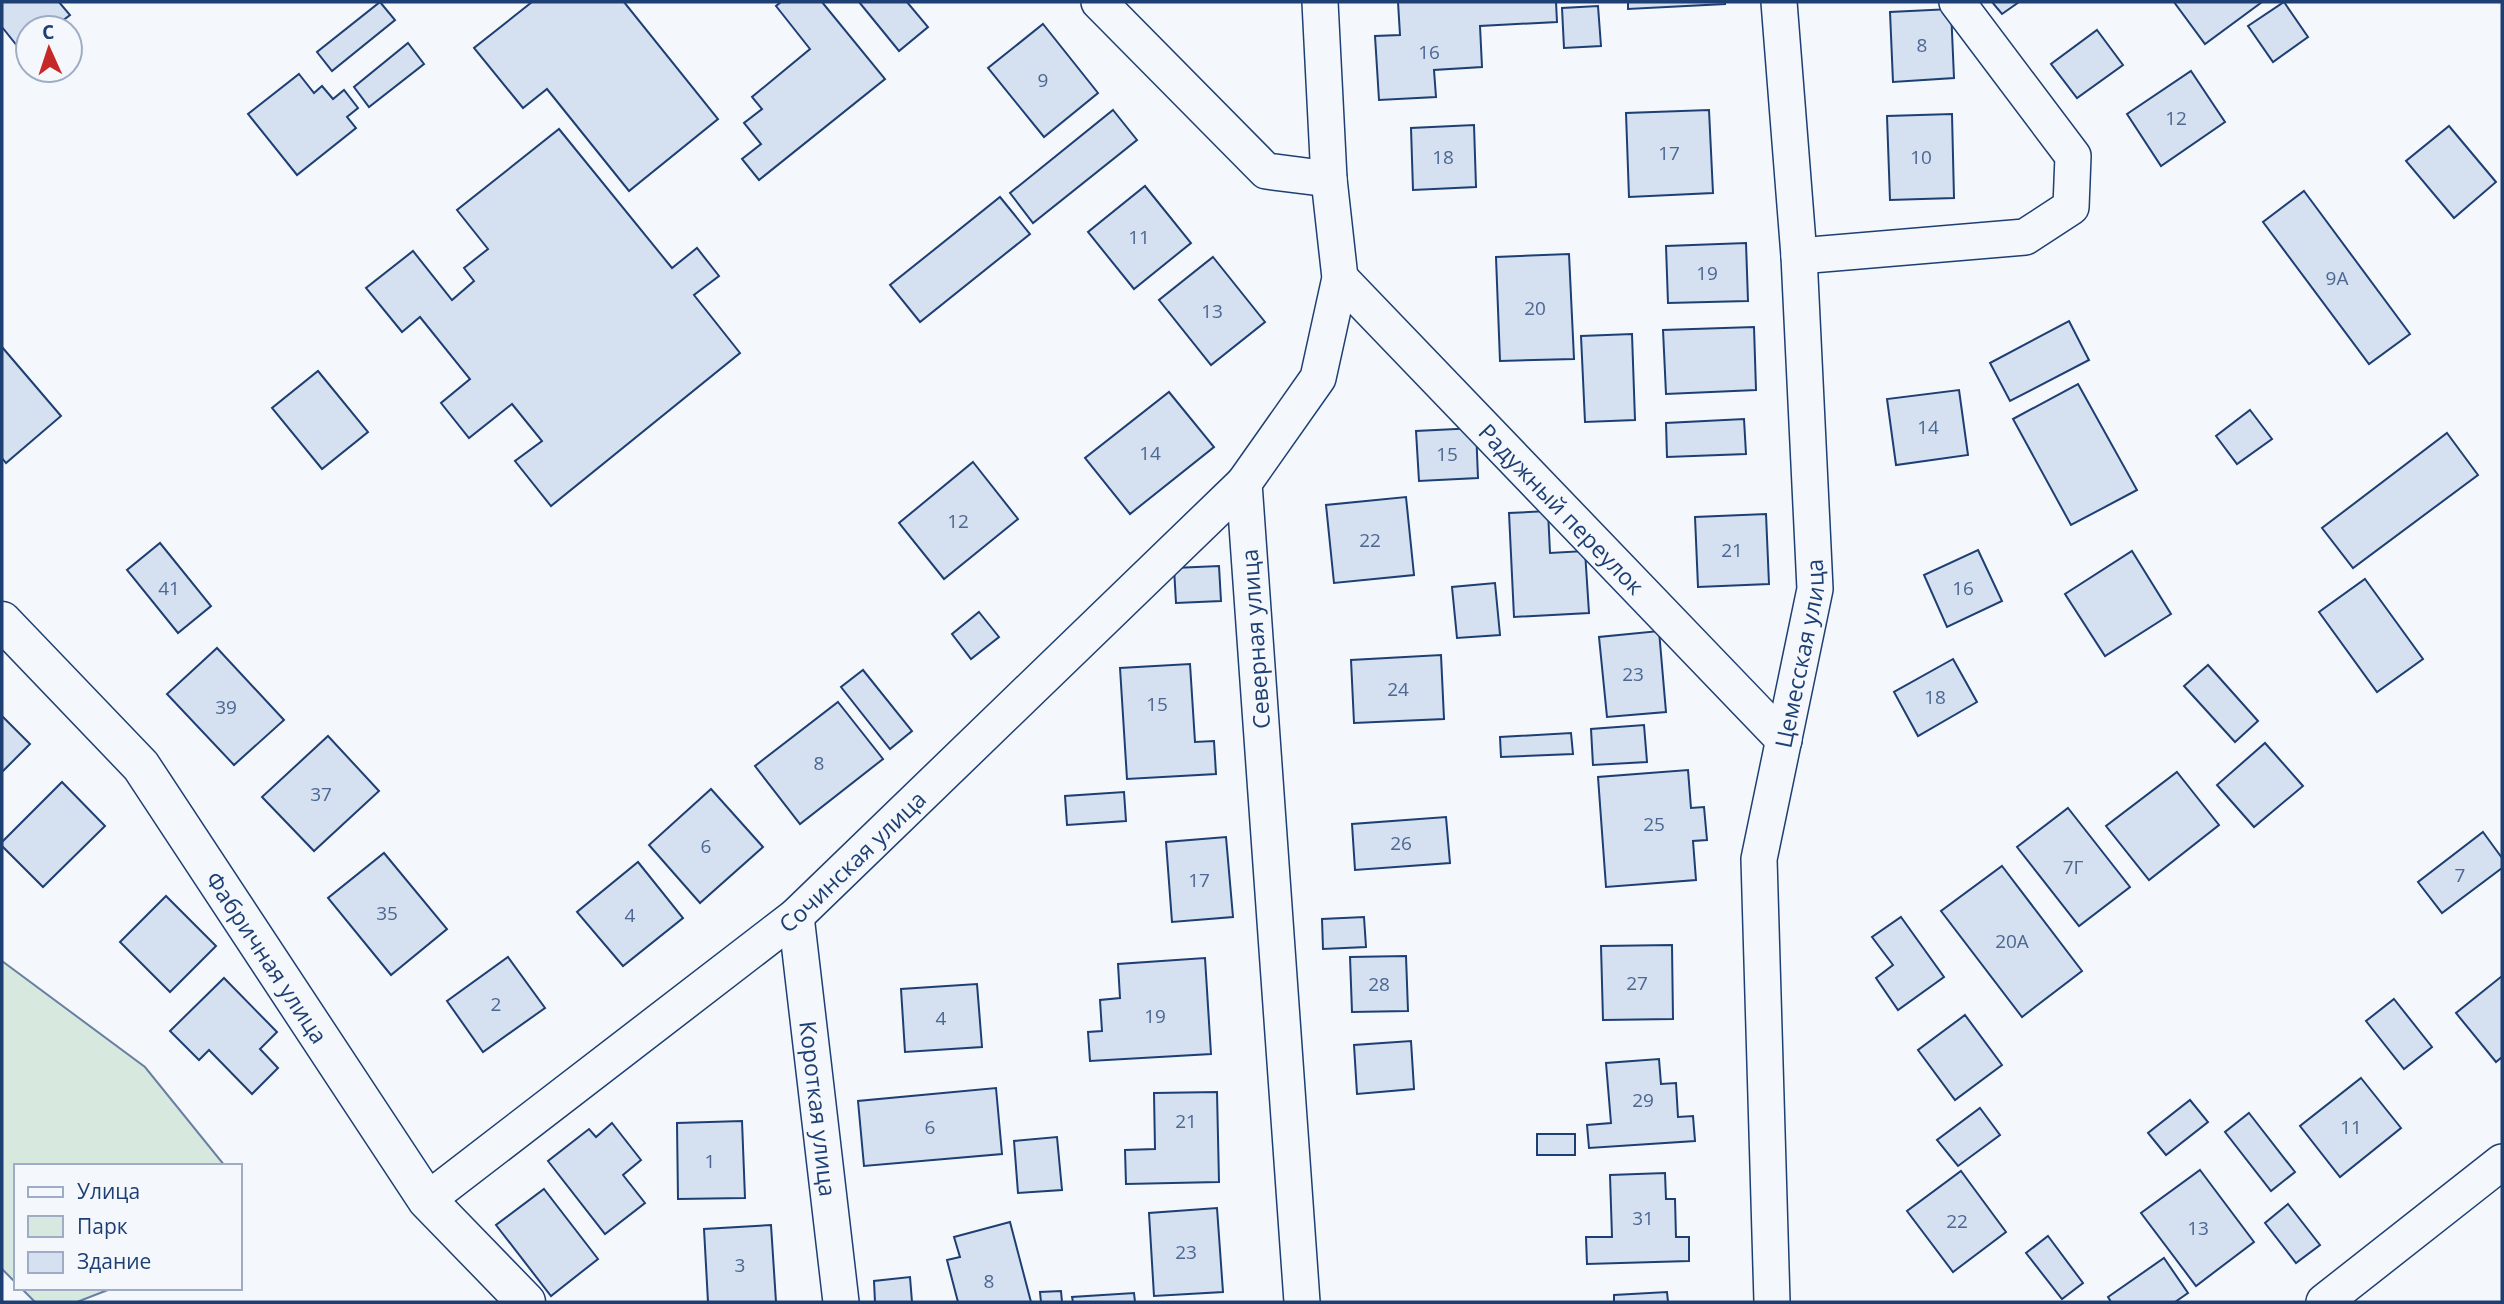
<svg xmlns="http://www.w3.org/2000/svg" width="2504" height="1304" viewBox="0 0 2504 1304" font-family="'Open Sans',sans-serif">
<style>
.green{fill:#d7e8df;stroke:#687fa3;stroke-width:2}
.building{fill:#d5e0f0;stroke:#1d3f73;stroke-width:2}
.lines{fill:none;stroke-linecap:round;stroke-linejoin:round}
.minor-casing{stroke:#1d3f73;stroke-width:38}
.tertiary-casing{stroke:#1d3f73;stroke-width:41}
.minor{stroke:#f4f7fb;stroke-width:35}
.tertiary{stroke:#f4f7fb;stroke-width:38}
.labels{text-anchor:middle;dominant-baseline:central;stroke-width:5;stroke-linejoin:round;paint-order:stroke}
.number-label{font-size:19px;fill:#4b6792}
.street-label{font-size:23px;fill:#1d3f73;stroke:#f4f7fb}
</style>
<rect width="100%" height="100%" fill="#f4f7fb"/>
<g class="green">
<polygon points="2,961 145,1067 225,1166 16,1166 16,1283 2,1269"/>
<polygon points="21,1288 113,1288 77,1302 35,1302"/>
</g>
<g class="building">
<polygon points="2,2 59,2 70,15 53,28 28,28 28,48 22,52 2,27"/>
<polygon points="380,2 395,20 332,71 317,52"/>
<polygon points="532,2 624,2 718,119 629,191 547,89 523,108 474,48"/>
<polygon points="781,2 822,2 885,79 759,180 742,159 761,144 744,123 762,109 752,97 810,49 776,6"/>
<polygon points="859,2 907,2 928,27 899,51"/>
<polygon points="1398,2 1556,2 1557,22 1480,26 1482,67 1434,70 1436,97 1379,100 1375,36 1400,35"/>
<polygon points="1628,2 1725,2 1725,4 1628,9"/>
<polygon points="1992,2 2019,2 2002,14"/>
<polygon points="2174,2 2262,2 2205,44"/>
<polygon points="2284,2 2308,37 2273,62 2248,26"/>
<polygon points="1598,6 1601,46 1564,48 1562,8"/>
<polygon points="1951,9 1954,78 1893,82 1890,12"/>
<polygon points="1043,24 1098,93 1044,137 988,68"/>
<polygon points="2097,30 2123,65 2077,98 2051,64"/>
<polygon points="408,43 424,64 369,107 354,87"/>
<polygon points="2191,71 2225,122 2161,166 2127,114"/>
<polygon points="299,74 314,93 322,86 333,99 344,90 358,108 347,117 356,128 297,175 248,114"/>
<polygon points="1113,110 1137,140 1033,223 1010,193"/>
<polygon points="1709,110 1713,193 1629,197 1626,113"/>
<polygon points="1952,114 1954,198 1890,200 1887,116"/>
<polygon points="1474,125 1476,187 1413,190 1411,128"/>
<polygon points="2449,126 2496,182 2454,218 2406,161"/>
<polygon points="559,129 672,268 697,248 719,276 694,295 740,353 551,506 515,461 542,441 512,404 469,438 441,403 470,379 420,317 402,332 366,288 413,251 452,300 474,281 464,268 488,249 457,210"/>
<polygon points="1145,186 1191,243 1134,289 1088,232"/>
<polygon points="2304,191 2410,334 2369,364 2263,222"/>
<polygon points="1000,197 1030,234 920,322 890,285"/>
<polygon points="1746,243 1748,301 1668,303 1666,246"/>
<polygon points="1569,254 1574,359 1500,361 1496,257"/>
<polygon points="1213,257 1265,322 1211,365 1159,300"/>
<polygon points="2069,321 2089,360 2010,401 1990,363"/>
<polygon points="1754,327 1756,390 1666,394 1663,330"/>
<polygon points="1632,334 1635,420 1585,422 1581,336"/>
<polygon points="2,347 61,416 6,463 2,458"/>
<polygon points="318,371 368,432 322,469 272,408"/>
<polygon points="2078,384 2137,490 2071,525 2013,419"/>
<polygon points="1959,390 1968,455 1896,465 1887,399"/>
<polygon points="1169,392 1214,447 1130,514 1085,458"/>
<polygon points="2250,410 2272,439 2237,464 2216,436"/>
<polygon points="1744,419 1746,454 1667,457 1666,423"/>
<polygon points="1476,428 1478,478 1419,481 1416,431"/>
<polygon points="2447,433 2478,475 2353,568 2322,528"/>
<polygon points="973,462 1018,519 944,579 899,523"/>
<polygon points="1406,497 1414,575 1334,583 1326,505"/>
<polygon points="1548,511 1550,553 1585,551 1589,613 1514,617 1509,513"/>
<polygon points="1766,514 1769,584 1698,587 1695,517"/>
<polygon points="160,543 211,606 178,633 127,570"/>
<polygon points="1978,550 2002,601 1947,627 1924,575"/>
<polygon points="2132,551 2171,614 2105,656 2065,594"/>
<polygon points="1219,566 1221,601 1176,603 1174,568"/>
<polygon points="2365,579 2423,659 2377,692 2319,612"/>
<polygon points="1495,583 1500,635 1457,638 1452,587"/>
<polygon points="979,612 999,637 971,659 952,634"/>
<polygon points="1659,631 1666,712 1607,717 1599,637"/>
<polygon points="217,648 284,720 234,765 167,694"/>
<polygon points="1441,655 1444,719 1354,723 1351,660"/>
<polygon points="1953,659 1977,702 1918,736 1894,692"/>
<polygon points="1190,664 1195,742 1214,741 1216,774 1127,779 1120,668"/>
<polygon points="2208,665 2258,721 2235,742 2184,686"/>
<polygon points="863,670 912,731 890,749 841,687"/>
<polygon points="838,702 883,759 800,824 755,766"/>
<polygon points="2,716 30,744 2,772"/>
<polygon points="1644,725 1647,762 1593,765 1591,729"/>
<polygon points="1571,733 1573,754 1501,757 1500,737"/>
<polygon points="328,736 379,791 314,851 262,797"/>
<polygon points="2265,743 2303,786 2254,827 2217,785"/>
<polygon points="1688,770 1691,808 1704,807 1707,840 1693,841 1696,880 1606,887 1598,777"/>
<polygon points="2177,772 2219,825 2149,880 2106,826"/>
<polygon points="62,782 105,826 43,887 2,846 2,842"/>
<polygon points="711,789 763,847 700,903 649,845"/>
<polygon points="1124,792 1126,821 1067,825 1065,796"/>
<polygon points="2068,808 2130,887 2079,926 2017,847"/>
<polygon points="1446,817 1450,863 1355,870 1352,824"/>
<polygon points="2483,832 2502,858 2502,868 2442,913 2418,882"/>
<polygon points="1226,837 1233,917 1172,922 1166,842"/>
<polygon points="384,853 447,929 391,975 328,898"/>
<polygon points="638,862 683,918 623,966 577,912"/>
<polygon points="2002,866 2082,971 2022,1017 1941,911"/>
<polygon points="166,896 216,946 170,992 120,942"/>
<polygon points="1364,917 1366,947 1323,949 1322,919"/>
<polygon points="1901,917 1944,977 1898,1010 1876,978 1893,965 1872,937"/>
<polygon points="1672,945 1673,1019 1603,1020 1601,946"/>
<polygon points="1406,956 1408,1011 1352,1012 1350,957"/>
<polygon points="508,957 545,1008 483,1052 447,1001"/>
<polygon points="1205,958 1211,1054 1090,1061 1088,1032 1102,1031 1100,1000 1120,998 1118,964"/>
<polygon points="2502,976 2502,1057 2496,1062 2456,1013"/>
<polygon points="224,978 277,1032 260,1049 278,1068 252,1094 209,1050 199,1060 170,1031"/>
<polygon points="977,984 982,1047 905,1052 901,989"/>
<polygon points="2394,999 2432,1047 2404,1069 2366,1021"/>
<polygon points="1965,1015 2002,1065 1955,1100 1918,1050"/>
<polygon points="1411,1041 1414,1089 1357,1094 1354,1045"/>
<polygon points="1659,1059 1661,1084 1676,1083 1678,1117 1693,1116 1695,1141 1589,1148 1587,1125 1611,1123 1606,1063"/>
<polygon points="2361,1078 2401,1128 2340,1177 2300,1126"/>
<polygon points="996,1088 1002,1154 864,1166 858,1101"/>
<polygon points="1217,1092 1219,1182 1126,1184 1125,1150 1155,1149 1154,1093"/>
<polygon points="2190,1100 2208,1122 2166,1155 2148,1133"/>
<polygon points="1980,1108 2000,1135 1958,1166 1937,1140"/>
<polygon points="2249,1113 2295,1172 2271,1191 2225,1132"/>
<polygon points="742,1121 745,1198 678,1199 677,1123"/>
<polygon points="612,1123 641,1160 623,1175 645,1203 605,1234 548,1161 589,1129 596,1137"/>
<rect x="1537" y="1134" width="38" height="21"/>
<polygon points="1057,1137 1062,1190 1018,1193 1014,1141"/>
<polygon points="2200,1170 2254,1242 2196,1286 2141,1213"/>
<polygon points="1961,1171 2006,1232 1953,1272 1907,1211"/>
<polygon points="1665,1173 1666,1199 1675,1199 1676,1237 1689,1237 1689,1261 1587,1264 1586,1237 1612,1237 1610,1175"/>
<polygon points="544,1189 598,1259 551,1296 496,1225"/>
<polygon points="2288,1204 2320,1245 2296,1263 2265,1223"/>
<polygon points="1217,1208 1223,1292 1154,1296 1149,1213"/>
<polygon points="1010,1222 1031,1302 958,1302 947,1260 960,1257 954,1237"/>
<polygon points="771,1225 776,1302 708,1302 704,1229"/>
<polygon points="2048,1236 2083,1283 2062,1299 2026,1253"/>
<polygon points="2164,1258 2188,1293 2175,1302 2111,1302 2108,1297"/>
<polygon points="910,1277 912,1302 875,1302 874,1281"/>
<polygon points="1061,1291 1062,1302 1041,1302 1040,1292"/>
<polygon points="1667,1292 1668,1302 1614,1302 1614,1295"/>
<polygon points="1134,1293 1135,1302 1073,1302 1072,1297"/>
</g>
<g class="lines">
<defs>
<g id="minor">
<polyline points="1099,2 1266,171 1329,179"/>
<polyline points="1799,256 2025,237 2071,207 2073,156 1957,2"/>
<path id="s1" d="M1340 278 1784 740"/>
<path id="s2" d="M796 916 841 1302"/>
<path id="s3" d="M427 1200 796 916 1244 483"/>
<polyline points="1302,1302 1244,483 1318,378 1340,278 1329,179 1320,2"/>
<path id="s4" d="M1772 1302 1759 859 1815 589 1799 256 1779 2"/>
<polyline points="2324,1302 2502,1162"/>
</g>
<g id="tertiary">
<path id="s5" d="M2 621 141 766 427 1200 526 1302"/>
</g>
</defs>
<use href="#minor" class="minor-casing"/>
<use href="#tertiary" class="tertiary-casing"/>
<use href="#minor" class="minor"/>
<use href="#tertiary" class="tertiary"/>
</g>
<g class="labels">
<g class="number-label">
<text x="1922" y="45">8</text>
<text x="1429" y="52">16</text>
<text x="1043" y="80">9</text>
<text x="2176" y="118">12</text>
<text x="1669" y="153">17</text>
<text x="1443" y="157">18</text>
<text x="1921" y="157">10</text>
<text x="1139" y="237">11</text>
<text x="1707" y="273">19</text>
<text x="2337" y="278">9А</text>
<text x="1535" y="308">20</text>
<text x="1212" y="311">13</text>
<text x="1928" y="427">14</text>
<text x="1150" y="453">14</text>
<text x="1447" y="454">15</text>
<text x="958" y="521">12</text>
<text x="1370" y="540">22</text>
<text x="1732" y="550">21</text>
<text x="169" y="588">41</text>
<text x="1963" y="588">16</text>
<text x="1633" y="674">23</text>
<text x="1398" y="689">24</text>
<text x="1935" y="697">18</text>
<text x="1157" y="704">15</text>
<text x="226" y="707">39</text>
<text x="819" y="763">8</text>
<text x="321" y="794">37</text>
<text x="1654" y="824">25</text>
<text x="1401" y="843">26</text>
<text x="706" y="846">6</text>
<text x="2073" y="867">7Г</text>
<text x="2460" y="875">7</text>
<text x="1199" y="880">17</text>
<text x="387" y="913">35</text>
<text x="630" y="915">4</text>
<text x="2012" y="941">20А</text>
<text x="1637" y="983">27</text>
<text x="1379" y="984">28</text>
<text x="496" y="1004">2</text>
<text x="1155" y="1016">19</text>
<text x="941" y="1018">4</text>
<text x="1643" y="1100">29</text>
<text x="1186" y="1121">21</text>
<text x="930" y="1127">6</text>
<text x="2351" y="1127">11</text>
<text x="710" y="1161">1</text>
<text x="1643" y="1218">31</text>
<text x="1957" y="1221">22</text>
<text x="2198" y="1228">13</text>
<text x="1186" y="1252">23</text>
<text x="740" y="1265">3</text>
<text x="989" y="1281">8</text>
</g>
<g class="street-label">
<text stroke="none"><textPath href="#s1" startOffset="320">Радужный переулок</textPath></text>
<text transform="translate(1255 639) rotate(-94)">Северная улица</text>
<text stroke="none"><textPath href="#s4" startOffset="653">Цемесская улица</textPath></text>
<text stroke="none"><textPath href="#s3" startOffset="544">Сочинская улица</textPath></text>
<text stroke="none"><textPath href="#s5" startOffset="430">Фабричная улица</textPath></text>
<text stroke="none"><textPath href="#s2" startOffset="194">Короткая улица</textPath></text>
</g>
</g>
<rect width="2504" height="1304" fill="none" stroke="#1d3f73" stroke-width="7"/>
<rect x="14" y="1164" width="228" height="126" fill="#f4f7fb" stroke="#9eadc5" stroke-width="2"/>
<rect x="28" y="1187" width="35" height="10" fill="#f4f7fb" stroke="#9eadc5" stroke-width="2"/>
<text x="77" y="1199" font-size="21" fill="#1d3f73">Улица</text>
<rect x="28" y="1216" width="35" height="21" fill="#d7e8df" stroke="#9eadc5" stroke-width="2"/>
<text x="77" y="1234" font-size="21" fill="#1d3f73">Парк</text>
<rect x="28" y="1252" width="35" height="21" fill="#d5e0f0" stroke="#9eadc5" stroke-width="2"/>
<text x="77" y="1269" font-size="21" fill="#1d3f73">Здание</text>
<g transform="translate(49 49) rotate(357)"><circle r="33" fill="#f4f7fb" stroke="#9eadc5" stroke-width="2"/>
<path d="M0-5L12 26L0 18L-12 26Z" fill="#c62828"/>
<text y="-10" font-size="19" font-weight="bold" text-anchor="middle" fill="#1d3f73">С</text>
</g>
</svg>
